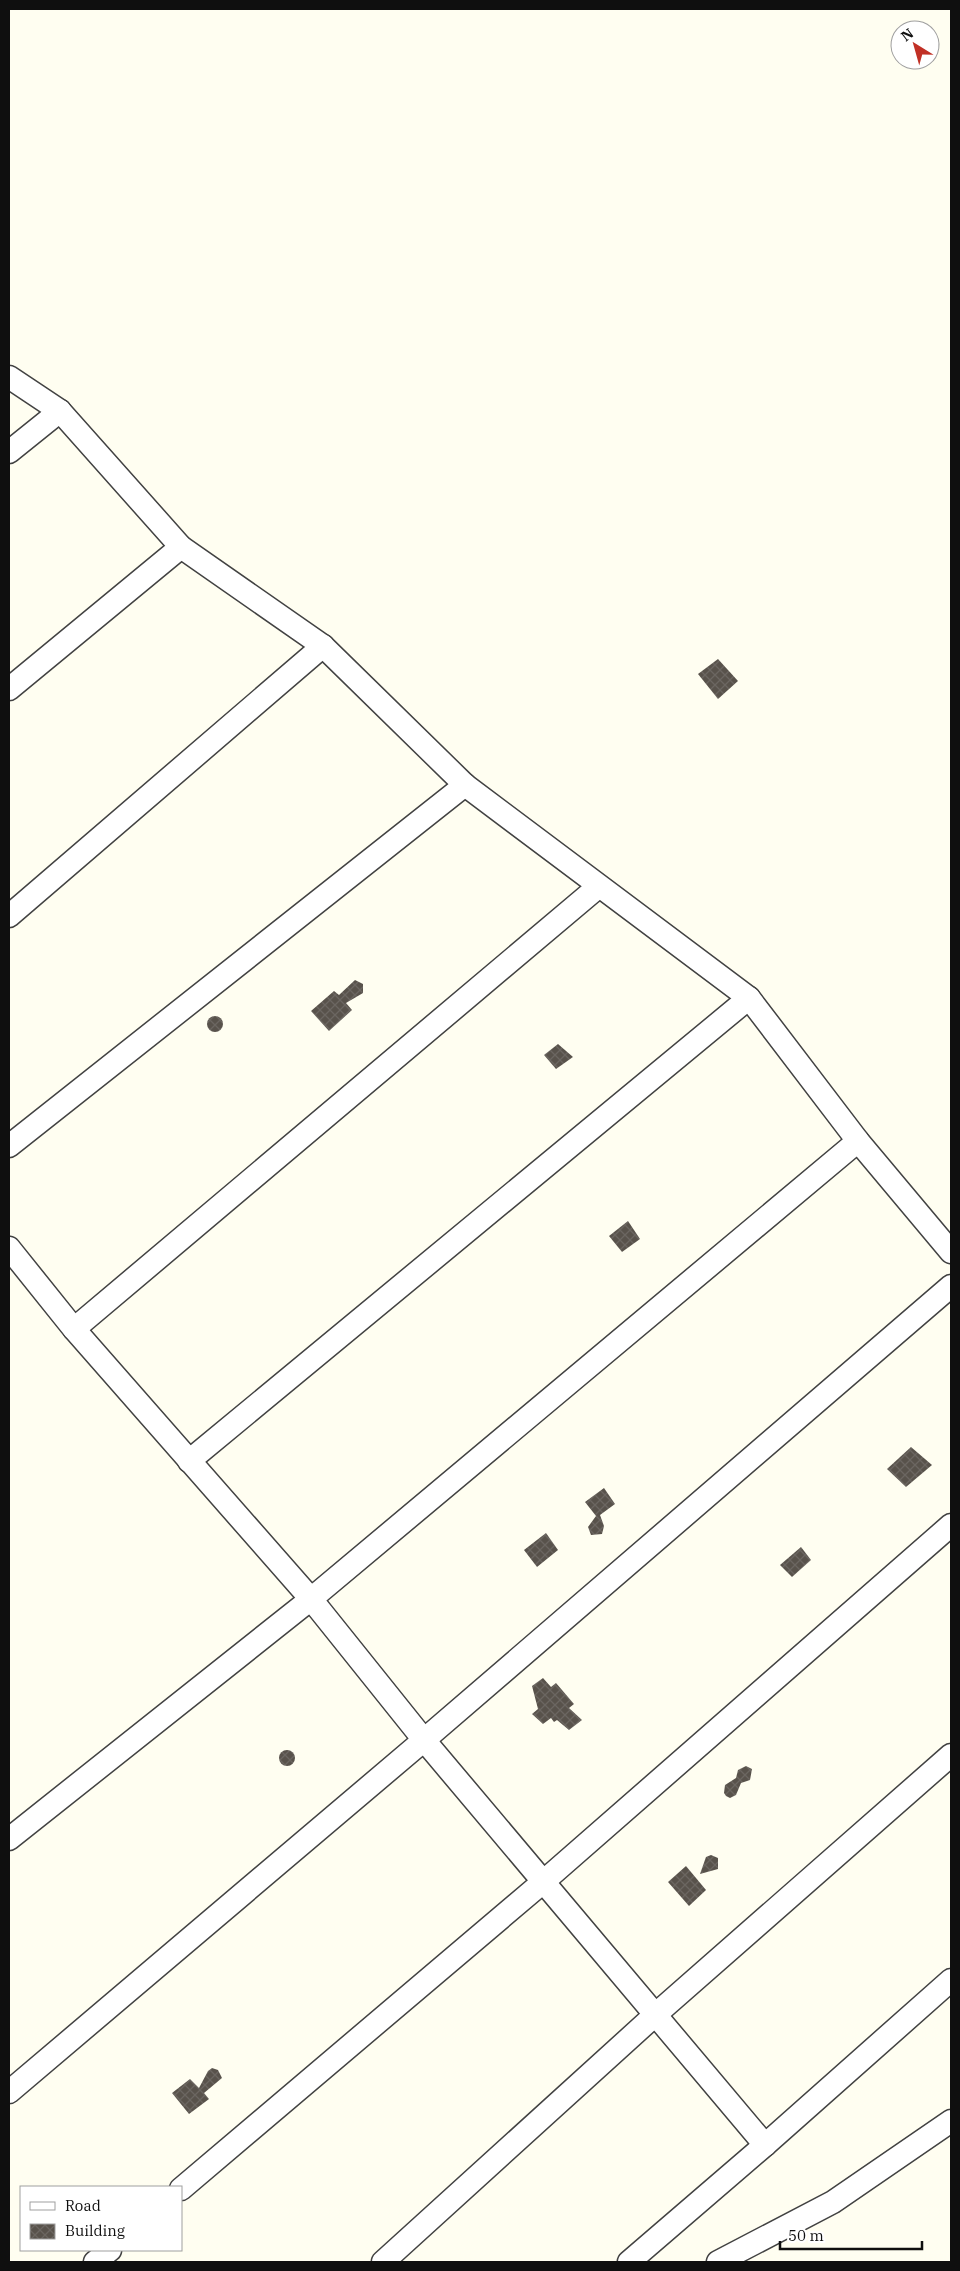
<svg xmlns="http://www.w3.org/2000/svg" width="960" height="2271" viewBox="0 0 960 2271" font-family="'IBM Plex Serif',serif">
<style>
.building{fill:url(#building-cross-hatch)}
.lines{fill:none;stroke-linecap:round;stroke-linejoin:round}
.minor-casing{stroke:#424242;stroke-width:25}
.minor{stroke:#fff;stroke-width:22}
</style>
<defs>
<pattern id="building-cross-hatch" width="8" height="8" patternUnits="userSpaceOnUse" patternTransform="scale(1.25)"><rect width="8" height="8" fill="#58524b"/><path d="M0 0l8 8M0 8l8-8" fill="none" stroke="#6b6661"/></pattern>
</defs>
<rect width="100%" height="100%" fill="#fffef1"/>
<g class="building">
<polygon points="718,659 738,681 718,699 698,674"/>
<polygon points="355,980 363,984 363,993 346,1003 352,1010 329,1031 311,1011 334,991 339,995"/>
<circle cx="215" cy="1024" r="8"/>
<polygon points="558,1044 573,1057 556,1069 544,1055"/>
<polygon points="628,1221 640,1239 622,1252 609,1236"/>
<polygon points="911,1447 932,1465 906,1487 887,1469"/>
<polygon points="604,1488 615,1504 600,1515 604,1526 602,1534 591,1535 588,1527 596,1516 585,1502"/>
<polygon points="546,1533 558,1550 537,1567 524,1550"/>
<polygon points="801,1547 811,1560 792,1577 780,1565"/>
<polygon points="543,1678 551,1687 556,1683 574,1704 569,1708 582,1720 569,1730 557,1720 554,1722 551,1718 543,1724 532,1714 538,1709 532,1686"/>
<circle cx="287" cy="1758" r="8"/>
<polygon points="746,1766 752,1769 750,1780 741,1783 736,1795 730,1798 726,1796 724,1793 725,1785 736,1778 738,1770"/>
<polygon points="711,1855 718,1858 718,1869 700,1874 706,1857"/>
<polygon points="686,1866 706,1890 689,1906 668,1882"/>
<polygon points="212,2068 218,2070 222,2078 204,2093 209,2099 189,2114 172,2093 190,2079 199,2088 208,2071"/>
</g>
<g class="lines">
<defs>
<g id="minor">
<polyline points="9,377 60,411 181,547 323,646 465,785 749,998 858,1141 951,1252"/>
<polyline points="9,452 60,411"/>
<polyline points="9,689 181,547"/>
<polyline points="9,916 323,646"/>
<polyline points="9,1146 465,785"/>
<polyline points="9,1248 74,1329 311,1599 424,1740 765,2145"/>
<polyline points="74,1329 598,887"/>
<polyline points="189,1461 749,998"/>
<polyline points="9,1839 311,1599 858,1141"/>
<polyline points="9,2092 424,1740 951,1286"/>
<polyline points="181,2189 543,1882 951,1525"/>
<polyline points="95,2262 110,2250"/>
<polyline points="383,2262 655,2015 951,1755"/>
<polyline points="629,2262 765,2145 951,1980"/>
<polyline points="718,2262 833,2202 951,2121"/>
</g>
</defs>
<use href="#minor" class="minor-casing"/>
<use href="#minor" class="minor"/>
</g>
<rect width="960" height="2271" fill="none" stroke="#0f0f0f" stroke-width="20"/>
<rect x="20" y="2186" width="162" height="65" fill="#ffffff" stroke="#9f9f9f"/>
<rect x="30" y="2202" width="25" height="8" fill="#ffffff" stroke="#9f9f9f"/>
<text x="65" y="2211" font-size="15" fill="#0f0f0f">Road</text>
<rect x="30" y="2224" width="25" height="15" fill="url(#building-cross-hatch)" stroke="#9f9f9f"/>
<text x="65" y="2236" font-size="15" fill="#0f0f0f">Building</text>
<g transform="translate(915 45) rotate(323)"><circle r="24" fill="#ffffff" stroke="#9f9f9f"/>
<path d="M0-4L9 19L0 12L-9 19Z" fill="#c13025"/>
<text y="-8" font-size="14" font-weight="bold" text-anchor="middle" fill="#0f0f0f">N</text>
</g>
<path d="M780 2241v8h142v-8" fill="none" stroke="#0f0f0f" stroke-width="2.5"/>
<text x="788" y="2241" font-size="15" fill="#0f0f0f" stroke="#ffffff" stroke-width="4" paint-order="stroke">50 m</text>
</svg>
